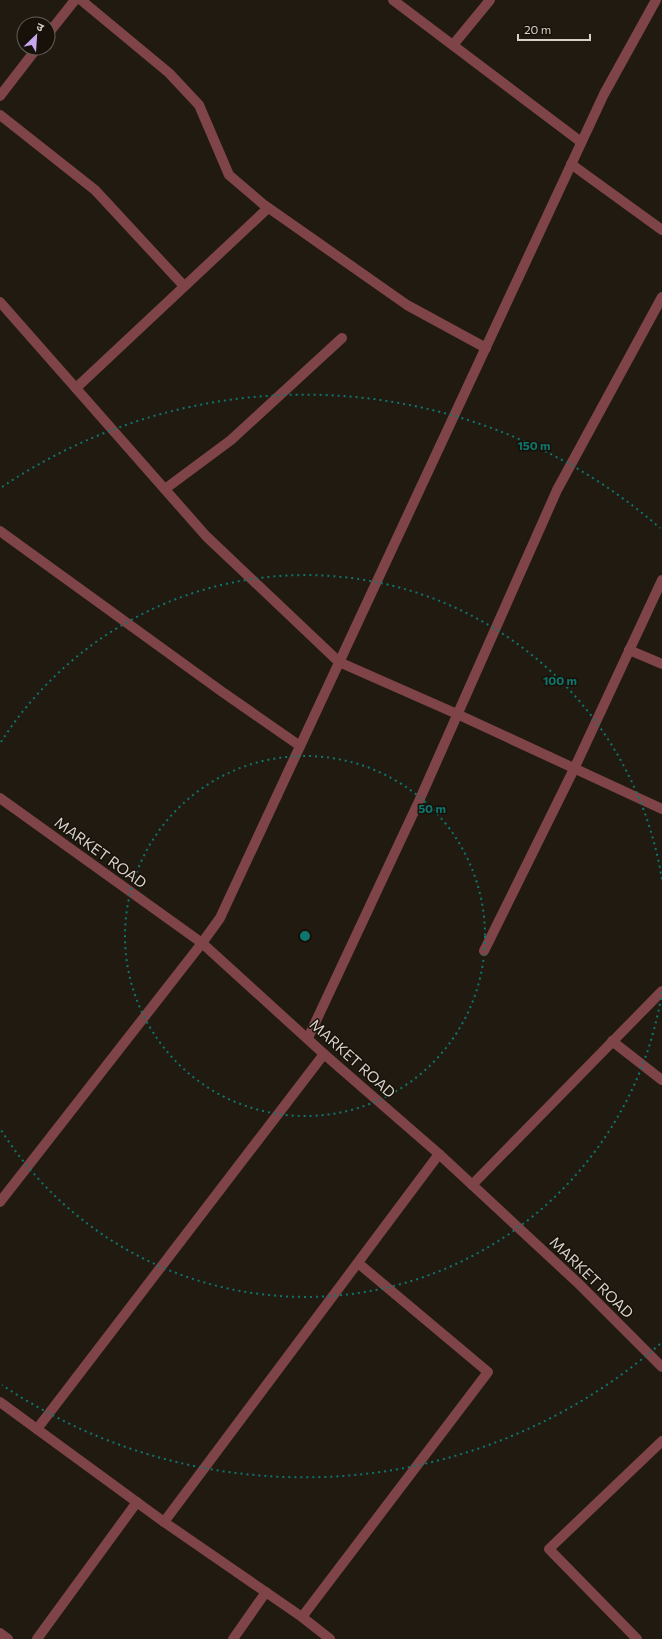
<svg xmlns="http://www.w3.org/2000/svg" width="662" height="1639" viewBox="0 0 662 1639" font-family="Commissioner,'Noto Sans Devanagari',sans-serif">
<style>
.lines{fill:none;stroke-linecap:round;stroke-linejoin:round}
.minor{stroke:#7f4448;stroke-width:10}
.tertiary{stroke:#7f4448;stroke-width:10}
.ring{fill:none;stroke:#0f766e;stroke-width:2;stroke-dasharray:2 4}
.labels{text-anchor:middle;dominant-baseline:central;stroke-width:3;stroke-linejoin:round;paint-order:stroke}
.street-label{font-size:15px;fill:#d6d1cb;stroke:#171109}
.centre{fill:#0f766e;stroke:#171109;stroke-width:2}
.ring-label{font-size:12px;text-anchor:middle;font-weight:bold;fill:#0f766e;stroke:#171109;stroke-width:3;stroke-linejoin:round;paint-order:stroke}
</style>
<rect width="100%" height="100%" fill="#201a11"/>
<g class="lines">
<g class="minor">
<polyline points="81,0 169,73 199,105 229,175 263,204 407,305 486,348"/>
<polyline points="393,0 581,142"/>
<polyline points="48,34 75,0"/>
<polyline points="453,45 490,0"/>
<polyline points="0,96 37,48"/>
<polyline points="0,115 95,190 184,286"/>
<polyline points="571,164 662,230"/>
<polyline points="0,302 206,536 339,662 457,714 662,809"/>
<polyline points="76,388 268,208"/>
<polyline points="165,489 231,440 342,338"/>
<polyline points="0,531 221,691 300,746"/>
<polyline points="629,650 662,664"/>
<polyline points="484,951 574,769 662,580"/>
<polyline points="308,1038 419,801 557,490 662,297"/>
<polyline points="612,1041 662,1080"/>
<polyline points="472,1185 662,991"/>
<polyline points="0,1402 164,1522 302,1617 330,1639"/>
<polyline points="37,1429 324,1054"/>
<polyline points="164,1522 439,1154"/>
<polyline points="302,1617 488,1372 358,1263"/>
<polyline points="0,1633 8,1639"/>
<polyline points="37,1639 137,1502"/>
<polyline points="233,1639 266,1592"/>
<polyline points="637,1639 549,1549 662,1441"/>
</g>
<g class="tertiary">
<polyline points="0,798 202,943 324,1054 439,1154 579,1284 662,1367"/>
<polyline points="0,1202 202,943 220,918 604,94 656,0"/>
</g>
</g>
<g class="ring">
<circle cx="305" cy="936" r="180"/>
<path d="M662 992A361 361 0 0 1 1 1130M1 742A361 361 0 0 1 662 880"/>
<path d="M660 1344A541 541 0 0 1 2 1385M2 487A541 541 0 0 1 660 528"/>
</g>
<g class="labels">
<g class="street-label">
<text transform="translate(101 852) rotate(36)">MARKET ROAD</text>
<text transform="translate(353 1058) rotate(42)">MARKET ROAD</text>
<text transform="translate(592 1277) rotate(44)">MARKET ROAD</text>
</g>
</g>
<circle cx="305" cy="936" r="6" class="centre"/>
<g class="ring-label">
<text x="534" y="450">150 m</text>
<text x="560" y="685">100 m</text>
<text x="432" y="813">50 m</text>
</g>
<g transform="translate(36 36) rotate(25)"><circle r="19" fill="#171109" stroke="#635e57"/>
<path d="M0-3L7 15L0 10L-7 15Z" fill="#c8a6ef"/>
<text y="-6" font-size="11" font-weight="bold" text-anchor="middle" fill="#d6d1cb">उ</text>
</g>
<path d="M518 34v6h72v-6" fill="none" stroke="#d6d1cb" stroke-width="2"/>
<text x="524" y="34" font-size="12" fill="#d6d1cb" stroke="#171109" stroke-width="3" paint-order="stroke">20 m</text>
</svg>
